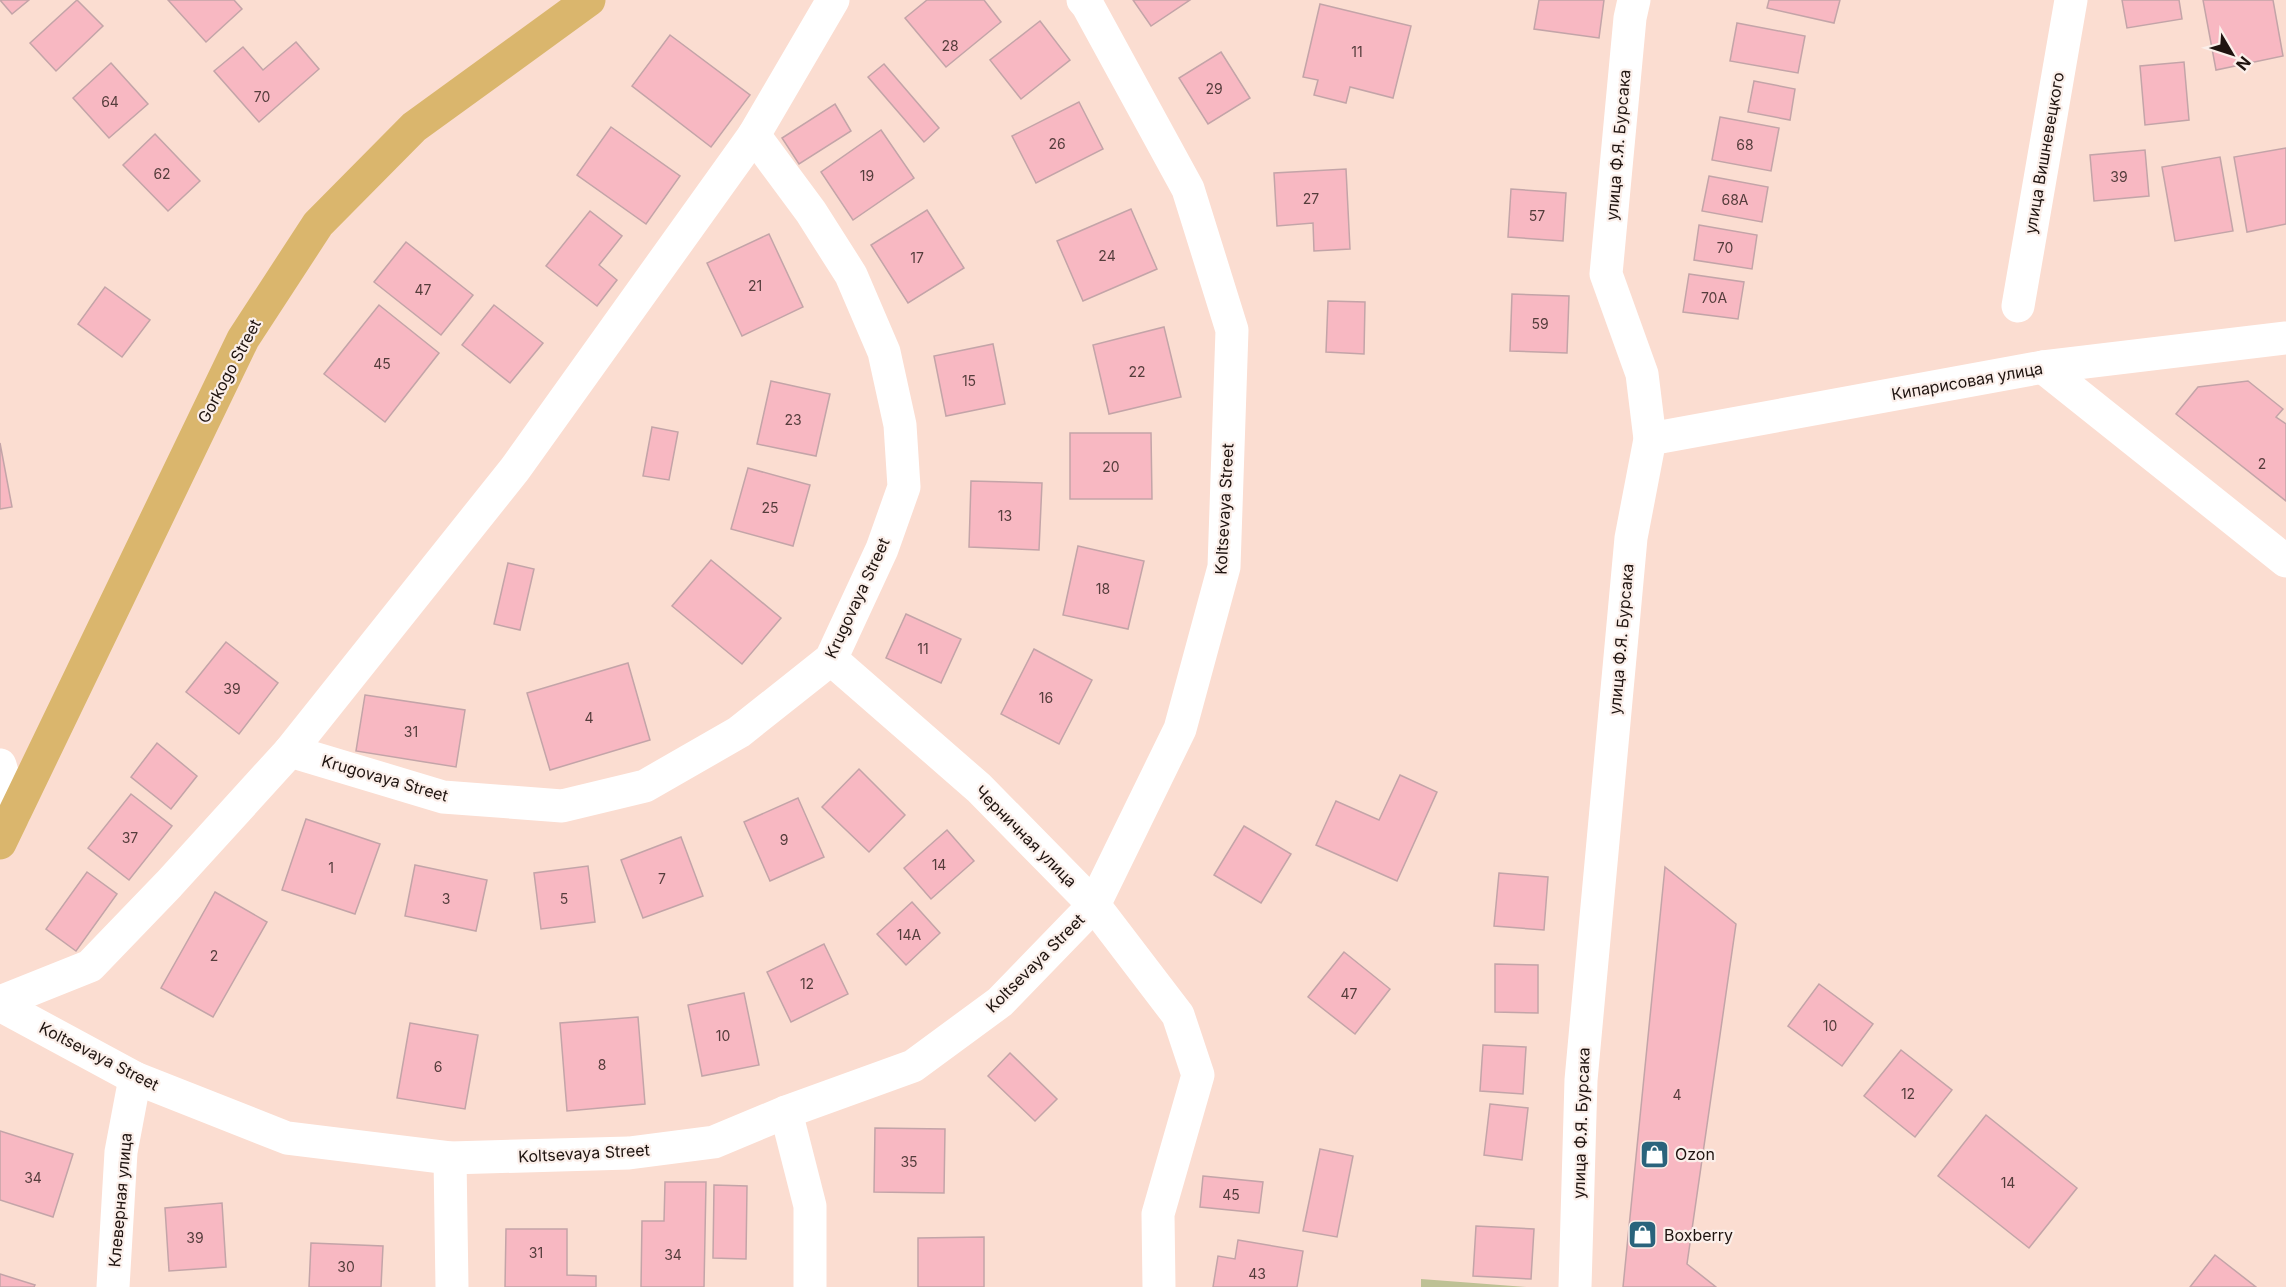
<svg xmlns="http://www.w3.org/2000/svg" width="2286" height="1287" viewBox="0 0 2286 1287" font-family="Inter,sans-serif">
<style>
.green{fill:#bec195}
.building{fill:#f8b8c2;stroke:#c3a4a8;stroke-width:1.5}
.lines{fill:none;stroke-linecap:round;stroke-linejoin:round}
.minor{stroke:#fff;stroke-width:33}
.major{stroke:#dab66d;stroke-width:33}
.labels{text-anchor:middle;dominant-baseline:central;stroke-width:4.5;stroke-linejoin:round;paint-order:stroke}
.number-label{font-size:14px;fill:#553d3c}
.street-label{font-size:16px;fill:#1f1410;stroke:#fbefea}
.poi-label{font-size:16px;fill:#1f1410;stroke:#fbefea;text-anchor:start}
</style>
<rect width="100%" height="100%" fill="#fbddd1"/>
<polygon class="green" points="1421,1279 1526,1287 1421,1287"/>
<g class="building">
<polygon points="0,0 29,0 12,14"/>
<polygon points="77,0 103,26 56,71 30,43"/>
<polygon points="168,0 234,0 242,9 206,42"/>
<polygon points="927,0 984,0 1001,22 946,67 905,18"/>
<polygon points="1133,0 1190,0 1151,26"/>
<polygon points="1539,0 1604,0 1599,38 1534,29"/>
<polygon points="1769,0 1840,0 1834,23 1767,8"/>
<polygon points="2122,0 2179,0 2182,19 2127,28"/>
<polygon points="2203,0 2273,0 2283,56 2216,70"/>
<polygon points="1320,4 1411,26 1393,98 1350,87 1346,103 1314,95 1318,80 1303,77"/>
<polygon points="1040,21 1070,60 1021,99 990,60"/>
<polygon points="1737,23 1805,36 1798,73 1730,61"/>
<polygon points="670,35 750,95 711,147 632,86"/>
<polygon points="296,42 319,69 259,122 214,71 243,47 263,70"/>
<polygon points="1221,52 1250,98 1208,124 1179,78"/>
<polygon points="2184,62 2189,120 2145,125 2140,66"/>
<polygon points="111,63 148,104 109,138 73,98"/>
<polygon points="884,64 939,128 924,142 868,77"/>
<polygon points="1754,81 1795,89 1790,120 1748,112"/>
<polygon points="1079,102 1103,149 1036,183 1012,136"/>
<polygon points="835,104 851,131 799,164 782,138"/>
<polygon points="1720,117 1779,128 1771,171 1712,160"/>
<polygon points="611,127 680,176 646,224 577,175"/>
<polygon points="881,130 914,178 853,220 821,172"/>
<polygon points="155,134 200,181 168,211 123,165"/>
<polygon points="2286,148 2286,224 2247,232 2234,157"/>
<polygon points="2145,150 2149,196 2094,201 2090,155"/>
<polygon points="2220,157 2233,231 2175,241 2162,167"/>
<polygon points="1346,169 1350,249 1314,251 1313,223 1277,226 1274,173"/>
<polygon points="1709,176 1768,187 1762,222 1702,211"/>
<polygon points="1511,189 1566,193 1563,241 1508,237"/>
<polygon points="1131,209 1157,269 1083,301 1057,241"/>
<polygon points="927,210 964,268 908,303 871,245"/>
<polygon points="590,211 622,236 599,265 617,280 597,306 546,266"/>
<polygon points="1699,225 1757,235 1752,269 1694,260"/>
<polygon points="769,234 803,307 742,336 707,263"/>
<polygon points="406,242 473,295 441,335 374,282"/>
<polygon points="1689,274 1744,282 1738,319 1683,312"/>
<polygon points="105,287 150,320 122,357 78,324"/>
<polygon points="1512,294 1569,296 1567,353 1510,351"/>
<polygon points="1328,301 1365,302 1364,354 1326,352"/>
<polygon points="379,305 439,353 385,422 324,374"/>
<polygon points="494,305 543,343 510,383 462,345"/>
<polygon points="1164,327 1181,397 1109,414 1093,345"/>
<polygon points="993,344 1005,404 946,416 934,356"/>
<polygon points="771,381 830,394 816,456 757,444"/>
<polygon points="2248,381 2283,409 2276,417 2286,424 2286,501 2176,414 2198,387"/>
<polygon points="652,427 678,432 669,480 643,476"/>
<polygon points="1070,433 1151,433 1152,499 1070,499"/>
<polygon points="0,443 12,507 0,509"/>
<polygon points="748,468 810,485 793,546 731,529"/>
<polygon points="971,481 1042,483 1039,550 969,547"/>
<polygon points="1078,546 1144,561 1128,629 1063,615"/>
<polygon points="711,560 781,618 742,664 672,606"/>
<polygon points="508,563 534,569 520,630 494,624"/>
<polygon points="906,614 961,639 941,683 886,658"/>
<polygon points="226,642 278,683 239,734 186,692"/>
<polygon points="1034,649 1092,680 1059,744 1001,714"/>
<polygon points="628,663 650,740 550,770 527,693"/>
<polygon points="365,695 465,710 456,767 356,751"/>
<polygon points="157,743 197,776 171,809 131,777"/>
<polygon points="859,769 905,815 869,852 822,807"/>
<polygon points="1400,775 1437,792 1397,881 1316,845 1336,801 1379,820"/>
<polygon points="131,794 172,826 129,880 88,848"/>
<polygon points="798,798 824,857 770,881 744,822"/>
<polygon points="306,819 380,844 355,914 282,890"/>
<polygon points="1244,826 1291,854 1261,903 1214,875"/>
<polygon points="947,830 974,861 931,899 904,868"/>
<polygon points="681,837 703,896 643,918 621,860"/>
<polygon points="415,865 487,880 476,931 405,916"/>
<polygon points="588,866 595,922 541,929 534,873"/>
<polygon points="1665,867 1736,924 1687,1264 1716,1287 1623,1287"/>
<polygon points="87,872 117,894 76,951 46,929"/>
<polygon points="1499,873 1548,877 1544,930 1494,926"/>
<polygon points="215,892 267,922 213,1017 161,988"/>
<polygon points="912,902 940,933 906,965 877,934"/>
<polygon points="824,944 848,994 791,1022 767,972"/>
<polygon points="1344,952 1390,989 1355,1034 1308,997"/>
<polygon points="1495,964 1538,965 1538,1013 1495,1012"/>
<polygon points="1819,984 1873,1024 1842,1066 1788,1026"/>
<polygon points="744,993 759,1065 702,1076 688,1005"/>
<polygon points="638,1017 645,1104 567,1111 560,1023"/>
<polygon points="410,1023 478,1035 465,1109 397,1098"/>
<polygon points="1483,1045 1526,1047 1523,1094 1480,1091"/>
<polygon points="1901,1050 1952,1090 1915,1137 1864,1096"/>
<polygon points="1010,1053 1057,1099 1035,1121 988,1076"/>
<polygon points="1490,1104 1528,1108 1522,1160 1484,1155"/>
<polygon points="1986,1115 2077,1188 2029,1248 1938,1176"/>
<polygon points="875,1128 945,1129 944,1193 874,1192"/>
<polygon points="0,1131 73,1154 53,1217 0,1200"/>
<polygon points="1320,1149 1353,1156 1337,1237 1303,1231"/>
<polygon points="1203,1176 1263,1182 1259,1213 1200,1207"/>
<polygon points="665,1182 706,1182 704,1287 641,1287 642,1221 664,1221"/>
<polygon points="714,1185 747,1186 746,1259 713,1258"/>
<polygon points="222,1203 226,1267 169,1271 165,1208"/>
<polygon points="1476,1226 1534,1229 1531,1279 1473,1276"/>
<polygon points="506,1229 567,1229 567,1275 596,1276 596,1287 505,1287"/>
<polygon points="984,1237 984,1287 918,1287 918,1238"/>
<polygon points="1238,1240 1303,1251 1297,1287 1213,1287 1218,1256 1235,1259"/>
<polygon points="311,1243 383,1246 381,1287 309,1287"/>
<polygon points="2215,1255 2256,1287 2190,1287"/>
<polygon points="0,1274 35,1285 34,1287 0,1287"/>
</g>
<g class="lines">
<g class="minor">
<polyline points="2018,306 2071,0"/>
<polyline points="2043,367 2286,561"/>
<polyline points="1650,439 2043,367 2286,338"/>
<polyline points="831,659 979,788 1094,905 1178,1015 1198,1075 1158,1214 1159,1287"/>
<polyline points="290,751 443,797 562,806 645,786 739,732 831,659 882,549 904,487 900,425 884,352 851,275 811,212 754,135"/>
<polyline points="0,765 14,814"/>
<polyline points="0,1002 90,966 169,884 290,751 515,469 754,135 833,0"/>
<polyline points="0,1005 135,1078 287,1138 450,1158 629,1153 714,1142 786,1112 913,1066 1000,1002 1094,905 1180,729 1224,567 1232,330 1188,189 1088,6 1083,0"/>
<polyline points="786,1112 810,1206 810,1287"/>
<polyline points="450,1158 452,1287"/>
<polyline points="113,1287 121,1152 135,1078"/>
<polyline points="1575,1287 1581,1080 1631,538 1650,439 1642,374 1606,274 1630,18 1634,0"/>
</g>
<polyline class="major" points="0,843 243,339 318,224 414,127 589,0"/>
</g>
<defs>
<symbol id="shop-square" viewBox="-11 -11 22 22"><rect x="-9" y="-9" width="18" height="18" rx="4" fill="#2a637c" stroke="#fbefea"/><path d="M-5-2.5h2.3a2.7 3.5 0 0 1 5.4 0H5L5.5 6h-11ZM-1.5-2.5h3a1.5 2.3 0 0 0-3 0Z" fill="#fff"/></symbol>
</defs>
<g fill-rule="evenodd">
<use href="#shop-square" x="1638" y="1138" width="33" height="33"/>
<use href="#shop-square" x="1626" y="1218" width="33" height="33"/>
</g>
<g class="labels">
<g class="number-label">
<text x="950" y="45">28</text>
<text x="1357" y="51">11</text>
<text x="1214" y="88">29</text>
<text x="262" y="96">70</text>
<text x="110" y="101">64</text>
<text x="1057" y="143">26</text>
<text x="1745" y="144">68</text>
<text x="162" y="173">62</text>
<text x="867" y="175">19</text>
<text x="2119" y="176">39</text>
<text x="1311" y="198">27</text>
<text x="1735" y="199">68А</text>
<text x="1537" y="215">57</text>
<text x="1725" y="247">70</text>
<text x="1107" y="255">24</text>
<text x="917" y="257">17</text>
<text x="755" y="285">21</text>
<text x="423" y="289">47</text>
<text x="1714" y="297">70А</text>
<text x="1540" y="323">59</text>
<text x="382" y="363">45</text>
<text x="1137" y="371">22</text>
<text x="969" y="380">15</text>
<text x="793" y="419">23</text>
<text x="2262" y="463">2</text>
<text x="1111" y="466">20</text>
<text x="770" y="507">25</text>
<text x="1005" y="515">13</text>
<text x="1103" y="588">18</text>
<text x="923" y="648">11</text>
<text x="232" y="688">39</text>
<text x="1046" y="697">16</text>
<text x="589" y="717">4</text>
<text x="411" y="731">31</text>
<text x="130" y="837">37</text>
<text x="784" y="839">9</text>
<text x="939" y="864">14</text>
<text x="331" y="867">1</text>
<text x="662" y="878">7</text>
<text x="446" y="898">3</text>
<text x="564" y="898">5</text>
<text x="909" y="934">14А</text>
<text x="214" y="955">2</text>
<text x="807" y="983">12</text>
<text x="1349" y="993">47</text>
<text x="1830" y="1025">10</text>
<text x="723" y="1035">10</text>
<text x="602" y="1064">8</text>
<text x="438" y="1066">6</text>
<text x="1908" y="1093">12</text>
<text x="1677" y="1094">4</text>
<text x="909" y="1161">35</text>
<text x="33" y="1177">34</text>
<text x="2008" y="1182">14</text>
<text x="1231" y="1194">45</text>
<text x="195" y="1237">39</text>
<text x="536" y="1252">31</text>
<text x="673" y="1254">34</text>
<text x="346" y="1266">30</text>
<text x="1257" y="1273">43</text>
</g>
<g class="street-label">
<text transform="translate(1618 145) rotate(-85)">улица Ф.Я. Бурсака</text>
<text transform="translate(2044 153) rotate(-80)">улица Вишневецкого</text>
<text transform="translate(229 371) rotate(-62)">Gorkogo Street</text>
<text transform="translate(1967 381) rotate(-10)">Кипарисовая улица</text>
<text transform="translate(1224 509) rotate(-87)">Koltsevaya Street</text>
<text transform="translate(857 598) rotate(-65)">Krugovaya Street</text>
<text transform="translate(1621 639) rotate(-85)">улица Ф.Я. Бурсака</text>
<text transform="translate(385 778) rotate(16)">Krugovaya Street</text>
<text transform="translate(1026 836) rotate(45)">Черничная улица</text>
<text transform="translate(1035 963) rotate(-45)">Koltsevaya Street</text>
<text transform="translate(99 1056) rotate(27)">Koltsevaya Street</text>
<text transform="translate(1581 1123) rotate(-88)">улица Ф.Я. Бурсака</text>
<text transform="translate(584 1153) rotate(-3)">Koltsevaya Street</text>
<text transform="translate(120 1200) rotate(-85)">Клеверная улица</text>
</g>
<g class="poi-label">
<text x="1675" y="1154">Ozon</text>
<text x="1664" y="1235">Boxberry</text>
</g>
</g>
<g transform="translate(2232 54) rotate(129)" stroke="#fbefea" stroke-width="4.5" paint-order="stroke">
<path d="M0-4.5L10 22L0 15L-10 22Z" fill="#1f1410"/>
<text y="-9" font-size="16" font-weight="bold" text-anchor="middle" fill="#1f1410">N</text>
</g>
</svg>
